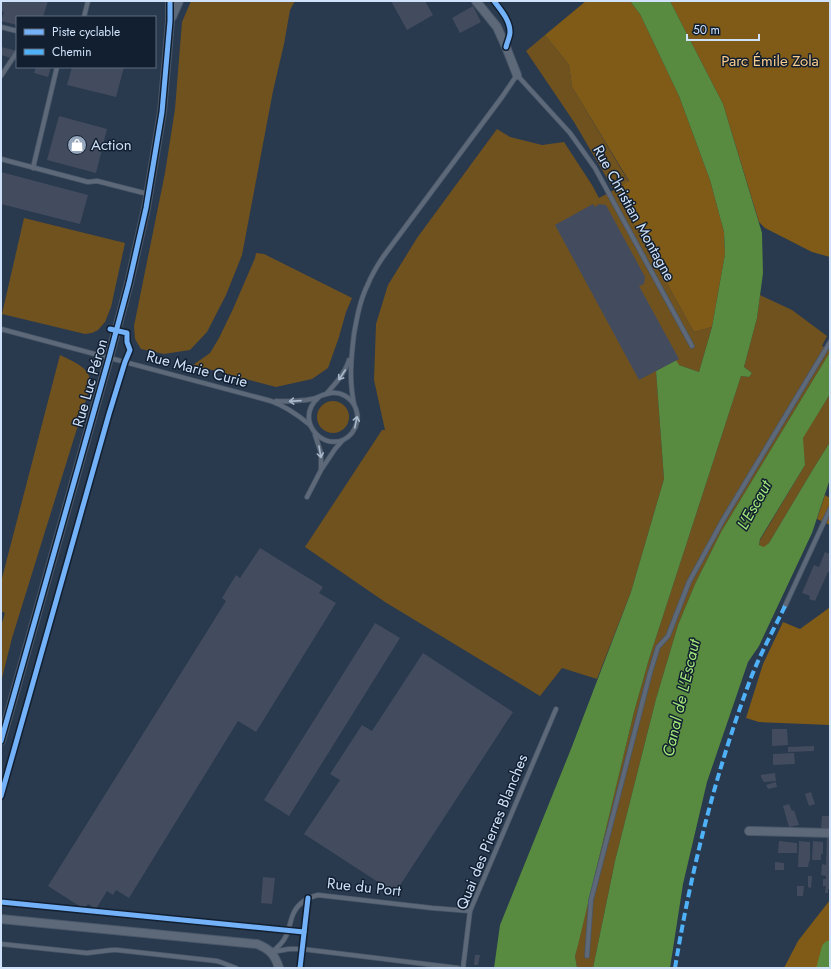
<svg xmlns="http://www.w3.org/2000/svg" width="831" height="969" viewBox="0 0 831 969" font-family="Jost,sans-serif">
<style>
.green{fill:#70521f}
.forest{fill:#805b18}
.water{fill:#588b3f}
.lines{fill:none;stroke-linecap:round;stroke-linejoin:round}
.river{stroke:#588b3f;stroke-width:17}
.building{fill:#434c5e}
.service-casing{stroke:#495769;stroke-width:5.5}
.minor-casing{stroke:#495769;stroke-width:10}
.service{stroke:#5d6978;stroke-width:4}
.minor{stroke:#5d6978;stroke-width:8}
.quiet{stroke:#4fb1f8;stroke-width:4;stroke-dasharray:8 4;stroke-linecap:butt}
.cycleway-casing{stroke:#121f30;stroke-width:8}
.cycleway{stroke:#73b2f8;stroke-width:5}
.oneway{stroke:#a8b8cc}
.labels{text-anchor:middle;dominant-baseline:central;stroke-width:3;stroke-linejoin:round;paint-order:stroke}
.park-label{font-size:15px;fill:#fbcd8d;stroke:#121f30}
.poi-label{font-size:15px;fill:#d0e2f9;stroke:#121f30;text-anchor:start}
.street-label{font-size:15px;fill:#d0e2f9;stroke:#121f30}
.water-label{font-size:16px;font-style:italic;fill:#a1e878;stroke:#121f30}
</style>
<rect width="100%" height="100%" fill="#29394e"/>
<g class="green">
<polygon points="191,1 295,1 290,10 284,44 273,91 242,255 226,295 207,332 190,350 164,354 141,349 135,339 134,326 165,173 175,109 182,22"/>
<polygon points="545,35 569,65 572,87 629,182 615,190 694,332 712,327 699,372 679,365 656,371 664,479 631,592 597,679 562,668 540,696 385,602 305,547 382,430 385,430 374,380 376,324 388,285 417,238 497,129 510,137 542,145 564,142 592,185 599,198 614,190 574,122 526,51"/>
<polygon points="24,218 125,243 111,307 105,322 98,330 92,333 85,334 2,314"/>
<polygon points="256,253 264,254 352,298 346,312 339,337 328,368 312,379 276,387 193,365 210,353 219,338 233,309 255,258"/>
<polygon points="760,295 792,310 827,336 822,346 830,350 830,352 721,532 695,584 678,625 656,699 615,861 593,968 577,968 575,956 634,712 649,659 741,376 749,377 752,373 744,367 757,318"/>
<path d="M60 355C68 359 86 366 89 376 90 381 88 388 88 393L12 638 1 682V626L5 613 1 611V582Z"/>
<polygon points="829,396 830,397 830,442 812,471 769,543 764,548 759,545 760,540 805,465 802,438"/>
<circle cx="333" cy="417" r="16"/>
</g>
<g class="forest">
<polygon points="586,1 630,1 640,14 679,96 710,180 724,232 725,254 712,327 694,332 615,190 629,181 572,87 569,65 545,35"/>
<polygon points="670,1 830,1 830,257 812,252 765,228 759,222 723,104"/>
<polygon points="825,495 830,498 830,525 817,519"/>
<polygon points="829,608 830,610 830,725 759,722 746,718 763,664 783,622 800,629"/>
<polygon points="830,900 830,968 784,968 798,941"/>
</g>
<g class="water">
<polygon points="630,1 670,1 723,104 762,233 763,273 757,318 744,367 752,373 749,377 741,376 649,659 634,712 578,945 575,956 577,968 494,968 500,925 571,749 631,592 664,479 656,371 676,360 679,365 699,372 712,327 725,254 724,232 710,180 679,96 640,14"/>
<polygon points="830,352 830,394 803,438 805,465 760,539 759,545 764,547 769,543 812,471 830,442 830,479 812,533 759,646 748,662 707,782 683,884 670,968 593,968 615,861 656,699 678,625 695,584 721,532"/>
</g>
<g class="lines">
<polyline class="river" points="825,968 830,949"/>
</g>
<g class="building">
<polygon points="1,1 48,1 43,17 17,17 17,25 1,21 4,12 1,11"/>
<polygon points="391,1 425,1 433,15 407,30"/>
<polygon points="473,6 481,22 460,33 452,18"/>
<polygon points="1,47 17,51 17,60 1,55"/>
<polygon points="36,67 51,67 48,77 34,73"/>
<polygon points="72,67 124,67 116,97 67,85"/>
<polygon points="59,116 107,129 96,173 47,160"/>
<polygon points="1,172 88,195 80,224 1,204"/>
<polygon points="593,204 595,207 599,204 606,205 645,277 644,284 639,286 679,359 639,380 555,225"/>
<polygon points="260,548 323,587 319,593 336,603 256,732 238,721 129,898 116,890 113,895 107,891 96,909 88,904 84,909 48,886 226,601 222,598 236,575 240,578"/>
<polygon points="825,552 830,554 830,572 828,572 815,601 809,599 810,596 802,593 814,565 819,567"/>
<polygon points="375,623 400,638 289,816 264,800"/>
<polygon points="423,653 513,712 395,893 304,834 340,780 330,774 362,725 372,731"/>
<polygon points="772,729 787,729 788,745 772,746"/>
<polygon points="814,746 814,751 788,752 788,747"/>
<polygon points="794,753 795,764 773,765 773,754"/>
<polygon points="775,773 776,781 764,782 761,777 761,775"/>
<polygon points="776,782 777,787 768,789 766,785"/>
<polygon points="811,792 815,804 809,806 805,794"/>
<polygon points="789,804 792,811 794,810 799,825 789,827 783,806"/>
<polygon points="822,816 830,816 830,829 821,828"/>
<polygon points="827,836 830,837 830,879 829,889 828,889 828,893 825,893 826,886 823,886 823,879 826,879 826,876 821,875 822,864 826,865"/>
<polygon points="779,841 797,843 797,853 778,853"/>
<polygon points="799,841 810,842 810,861 809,861 808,867 798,867"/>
<polygon points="813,841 823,842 823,854 821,854 821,860 812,860"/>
<polygon points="775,862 784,863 784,870 775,870"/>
<polygon points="808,876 812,876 811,888 808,887"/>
<polygon points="263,877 275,878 272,904 261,903"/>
<polygon points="797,886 804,886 803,896 797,896"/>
<polygon points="475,955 480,955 478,965 474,965"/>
</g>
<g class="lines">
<defs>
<g id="service">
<polyline points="84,17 88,1"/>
<polyline points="1,27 17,31"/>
<polyline points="1,76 17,52"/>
<polyline points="1,159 88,182 97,181 148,194"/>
<polyline points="33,168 57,67"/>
<path d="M1 329 271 401C285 406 298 415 310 425"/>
<path d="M327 393C336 383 345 373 349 360"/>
<path d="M276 401C286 402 296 401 306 400 310 399 315 399 318 397 321 396 324 394 327 394 339 390 352 397 356 409 359 417 357 426 352 433 330 459 290 422 319 397"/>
<path d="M354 404C349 380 351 359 354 334 357 317 360 300 368 284 372 274 377 266 383 257L502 97 517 75 570 133 595 168 692 346"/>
<polyline points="315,435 321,453 321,469"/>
<polyline points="307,497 321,470 335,449 342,441"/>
<polyline points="785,606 830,509"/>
<polyline points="1,944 87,953 112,950 117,950 217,961 223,963 236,968"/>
<path d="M272 952C277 948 283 943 286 936 289 930 290 923 292 917 296 905 306 898 318 895L432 908 470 911"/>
<polyline points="272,952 289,949 302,949 458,968"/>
<polyline points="587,956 591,900 650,673 658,647 668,636 689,582 723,520 830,342"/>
<polyline points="463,968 470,911 556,709"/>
</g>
<g id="minor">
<polyline points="476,1 497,27 506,47 517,75"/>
<polyline points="172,17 179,1"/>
<polyline points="1,741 109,358 129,283 146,208 162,112 170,21 170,1"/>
<polyline points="749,831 830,833"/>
<path d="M1 919 257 944C270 949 275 955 279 968"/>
</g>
</defs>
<use href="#service" class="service-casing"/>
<use href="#minor" class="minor-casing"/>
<use href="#service" class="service"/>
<use href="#minor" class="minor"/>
<path class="quiet" d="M675 968C691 871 715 775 749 683 759 656 773 631 785 606"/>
<defs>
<g id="cycleway">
<path d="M494 1C500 9 510 20 510 32 510 37 507 42 506 47"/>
<polyline points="1,741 109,358 129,283 146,208 162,112 170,21 170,1"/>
<polyline points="1,796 109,414 125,362 130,350 127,342 127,333 110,329"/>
<polyline points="1,902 304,932"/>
<polyline points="300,968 308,898"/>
</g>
</defs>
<use href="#cycleway" class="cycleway-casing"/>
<use href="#cycleway" class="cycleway"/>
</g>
<defs><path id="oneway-shaft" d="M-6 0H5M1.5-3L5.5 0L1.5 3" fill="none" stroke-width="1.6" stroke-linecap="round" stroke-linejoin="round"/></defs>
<g class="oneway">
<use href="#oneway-shaft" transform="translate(342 375) rotate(123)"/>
<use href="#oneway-shaft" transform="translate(295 401) rotate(176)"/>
<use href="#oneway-shaft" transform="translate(356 422) rotate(-78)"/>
<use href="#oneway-shaft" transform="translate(320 452) rotate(80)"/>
</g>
<defs>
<symbol id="shop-disc" viewBox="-11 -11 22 22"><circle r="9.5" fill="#96a7bd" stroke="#121f30"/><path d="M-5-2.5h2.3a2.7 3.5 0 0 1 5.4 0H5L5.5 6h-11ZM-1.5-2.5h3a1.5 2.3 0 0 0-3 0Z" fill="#fff"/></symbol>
</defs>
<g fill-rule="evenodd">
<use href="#shop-disc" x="66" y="134" width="22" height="22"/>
</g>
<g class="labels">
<g class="park-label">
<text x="770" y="61">Parc Émile Zola</text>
</g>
<g class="poi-label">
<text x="91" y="145">Action</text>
</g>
<g class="street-label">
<text transform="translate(634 213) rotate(61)">Rue Christian Montagne</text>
<text transform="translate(197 369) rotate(15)">Rue Marie Curie</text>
<text transform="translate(90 383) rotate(-74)">Rue Luc Péron</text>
<text transform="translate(492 832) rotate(-68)">Quai des Pierres Blanches</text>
<text transform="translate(364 887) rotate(6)">Rue du Port</text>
</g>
<g class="water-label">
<text transform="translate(754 505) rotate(-61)">L'Escaut</text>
<text transform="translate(681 698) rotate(-77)">Canal de L'Escaut</text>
</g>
</g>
<rect width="831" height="969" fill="none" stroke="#d0e2f9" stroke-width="4"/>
<rect x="16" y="16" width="140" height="52" fill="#121f30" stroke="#5e6d80"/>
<rect x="24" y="29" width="20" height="6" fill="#73b2f8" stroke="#5e6d80"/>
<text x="52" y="36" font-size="12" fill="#d0e2f9">Piste cyclable</text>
<rect x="24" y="49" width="20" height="6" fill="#4fb1f8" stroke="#5e6d80"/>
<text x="52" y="56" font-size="12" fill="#d0e2f9">Chemin</text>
<path d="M687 34v6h72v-6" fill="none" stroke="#d0e2f9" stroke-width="2"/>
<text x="693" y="34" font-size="12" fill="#d0e2f9" stroke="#121f30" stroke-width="3" paint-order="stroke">50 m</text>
</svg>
